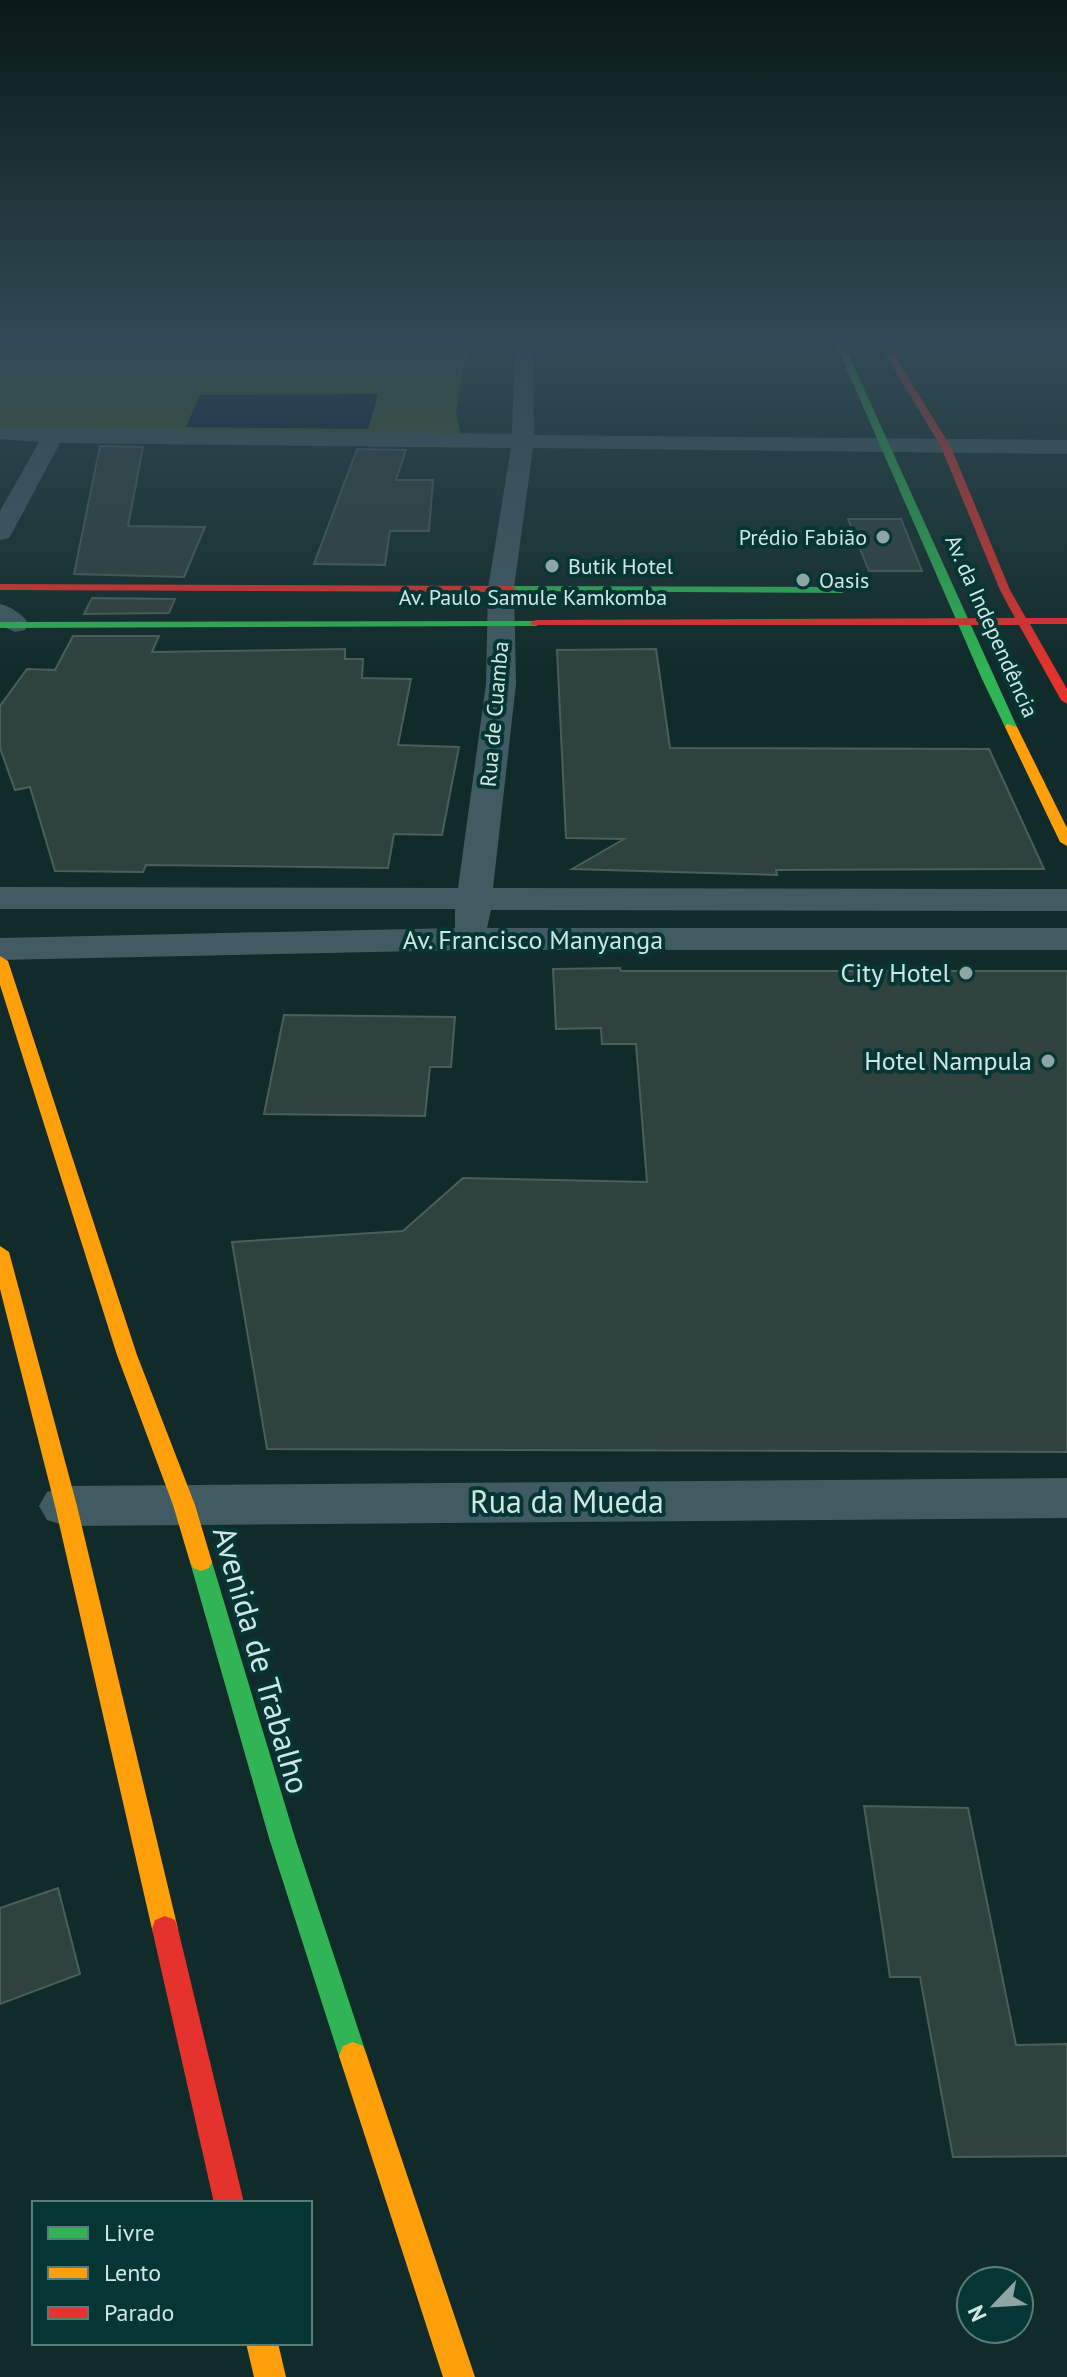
<svg xmlns="http://www.w3.org/2000/svg" width="1067" height="2377" font-family="'PT Sans',sans-serif">
  <style>
    .green { fill: #455827 }
    .water { fill: #021838 }
    .building { fill: #30423e; stroke: #4c5e5a; stroke-width: 2 }
    .lines { fill: none; stroke-linecap: round; stroke-linejoin: round }
    .street { fill: #415b63; fill-rule: evenodd }
    .fast { fill: #30b455; fill-rule: evenodd }
    .slow { fill: #ff9f0a; fill-rule: evenodd }
    .jam { fill: #e5322d; fill-rule: evenodd }
    .poi-dot { fill: #8da5a3; stroke: #063634; stroke-width: 3 }
    .labels { text-anchor: middle; stroke-width: 8; stroke-linejoin: round; paint-order: stroke }
    .far-poi-label { font-size: 22px; fill: #d0e6e4; stroke: #063634; text-anchor: start }
    .far-street-label { font-size: 22px; fill: #d0e6e4; stroke: #063634 }
    .street-label { font-size: 26px; fill: #d0e6e4; stroke: #063634 }
    .poi-label { font-size: 26px; fill: #d0e6e4; stroke: #063634; text-anchor: end }
    .near-street-label { font-size: 32px; fill: #d0e6e4; stroke: #063634 }
  </style>
  <rect width="100%" height="100%" fill="#112b2a"/>
  <path class="green" d="M0,340h469l-13,72 5,25 -461,-10z"/>
  <path class="water" d="M378,394l-10,35 -182,-2 14,-32z"/>
  <g class="building">
    <path d="M100,446l43,1 -15,79 77,1 -21,50 -110,-3z"/>
    <path d="M357,449l49,1 -10,30h37l-4,51h-39l-5,34 -71,-1z"/>
    <path d="M848,519h53l21,52h-53z"/>
    <path d="M92,598l83,1 -6,14 -85,1z"/>
    <path d="M73,636h86l-7,16 193,-3v10h18l-1,19 49,1 -13,66 61,2 -17,88 -48,-1 -6,34 -242,-3 -3,7 -88,-1 -25,-84 -15,3 -15,-42v-42l27,-37 28,1z"/>
    <path d="M656,649l14,99 319,1 55,120 -268,1 1,5 -205,-6 52,-30 -58,-1 -9,-188z"/>
    <path d="M620,968l1,3h446v481l-800,-3 -35,-207 171,-11 60,-53 184,4 -11,-138h-34l-1,-16 -45,1 -3,-60z"/>
    <path d="M284,1015l171,2 -4,50h-21l-5,49 -161,-2z"/>
    <path d="M864,1806l104,2 48,237 51,-1v112l-114,1 -33,-180h-30z"/>
    <path d="M58,1888l22,86 -80,30v-96z"/>
  </g>
  <g class="lines">
    <g class="street">
      <path d="M515,340h18l1,95 533,5v14l-534,-6 -19,140 2,96 -23,204 574,1v22l-576,-1 -4,18h580v22h-597l-470,10v-22l455,-10v-19h-455v-22l458,1 28,-204 2,-96 23,-140 -451,-5 -48,90 -3,5 -9,2v-29l39,-69 -39,-3v-12l512,7z"/>
      <path d="M0,604c12,3 22,10 29,20l-4,6 -10,2 -15,-7z"/>
      <path d="M1067,1478v40l-1001,8 -19,-6 -8,-14 8,-14 19,-6z"/>
    </g>
    <g class="fast">
      <path d="M834,340h8l175,387 -2,3 -10,-3 -23,-48z"/>
      <path d="M511,586l331,1 5,3 -5,3 -335,-2 -1,-2z"/>
      <path d="M540,621l2,2 -6,3 -536,2v-6z"/>
      <path d="M201,1553l8,3 3,6 83,276 72,218 -4,10 -10,4 -10,-4 -4,-10 -70,-218 -79,-276 3,-6z"/>
    </g>
    <g class="slow">
      <path d="M1007,724l10,3 50,101v18l-7,-4 -55,-115z"/>
      <path d="M0,956l8,5 129,394 58,150 17,57 -3,6 -8,3 -8,-3 -3,-6 -17,-57 -56,-150 -117,-370z"/>
      <path d="M0,1246l9,6 68,254 101,423 -3,9 -10,4 -10,-4 -3,-9 -97,-423 -55,-217z"/>
      <path d="M353,2042l10,4 4,10 108,321h-32l-104,-321 4,-10z"/>
      <path d="M246,2343h32l8,34h-32z"/>
    </g>
    <g class="jam">
      <path d="M877,340h8l66,107 59,143 16,28h41v6h-37l37,65v15l-6,-4 -42,-75h-487l-2,-2 6,-3 479,-2 -15,-28 -59,-143z"/>
      <path d="M0,584l511,2 5,3 -5,3 -511,-2z"/>
      <path d="M165,1916l10,4 3,9 66,274h-30l-62,-274 3,-9z"/>
    </g>
  </g>
  <linearGradient id="sky" x2="0" y2="1"><stop stop-color="#091817"/><stop offset="0.51" stop-color="#324a55"/><stop offset="1" stop-color="#324a55" stop-opacity="0"/></linearGradient>
  <rect width="1067" height="673" fill="url(#sky)"/>
  <g class="poi-dot">
    <circle cx="883" cy="537" r="8"/>
    <circle cx="552" cy="566" r="8"/>
    <circle cx="803" cy="580" r="8"/>
    <circle cx="966" cy="973" r="8"/>
    <circle cx="1048" cy="1061" r="8"/>
  </g>
  <g class="labels">
    <g class="far-poi-label">
      <text x="867" y="545" text-anchor="end">Prédio Fabião</text>
      <text x="568" y="574">Butik Hotel</text>
      <text x="819" y="588">Oasis</text>
    </g>
    <g class="far-street-label">
      <text x="533" y="605">Av. Paulo Samule Kamkomba</text>
      <text transform="translate(992 626) rotate(66)" y="8">Av. da Independência</text>
      <text transform="translate(494 714) rotate(-85)" y="8">Rua de Cuamba</text>
    </g>
    <g class="street-label">
      <text x="533" y="949">Av. Francisco Manyanga</text>
    </g>
    <g class="poi-label">
      <text x="950" y="982">City Hotel</text>
      <text x="1032" y="1070">Hotel Nampula</text>
    </g>
    <g class="near-street-label">
      <text x="567" y="1513">Rua da Mueda</text>
      <text transform="translate(261 1660) rotate(74)" y="11">Avenida de Trabalho</text>
    </g>
  </g>
  <rect x="32" y="2201" width="280" height="144" fill="#063634" stroke="#577c7a" stroke-width="2"/>
  <rect x="48" y="2227" width="40" height="12" fill="#30b455" stroke="#577c7a" stroke-width="2"/>
  <text x="104" y="2241" font-size="24" fill="#d0e6e4">Livre</text>
  <rect x="48" y="2267" width="40" height="12" fill="#ff9f0a" stroke="#577c7a" stroke-width="2"/>
  <text x="104" y="2281" font-size="24" fill="#d0e6e4">Lento</text>
  <rect x="48" y="2307" width="40" height="12" fill="#e5322d" stroke="#577c7a" stroke-width="2"/>
  <text x="104" y="2321" font-size="24" fill="#d0e6e4">Parado</text>
  <g transform="translate(995 2305) rotate(245)"><circle r="38" fill="#063634" stroke="#577c7a" stroke-width="2"/>
  <path d="M0-6L14 30L0 20L-14 30Z" fill="#8da5a3"/>
  <text y="-12" font-size="22" font-weight="bold" text-anchor="middle" fill="#d0e6e4">N</text>
  </g>
</svg>
